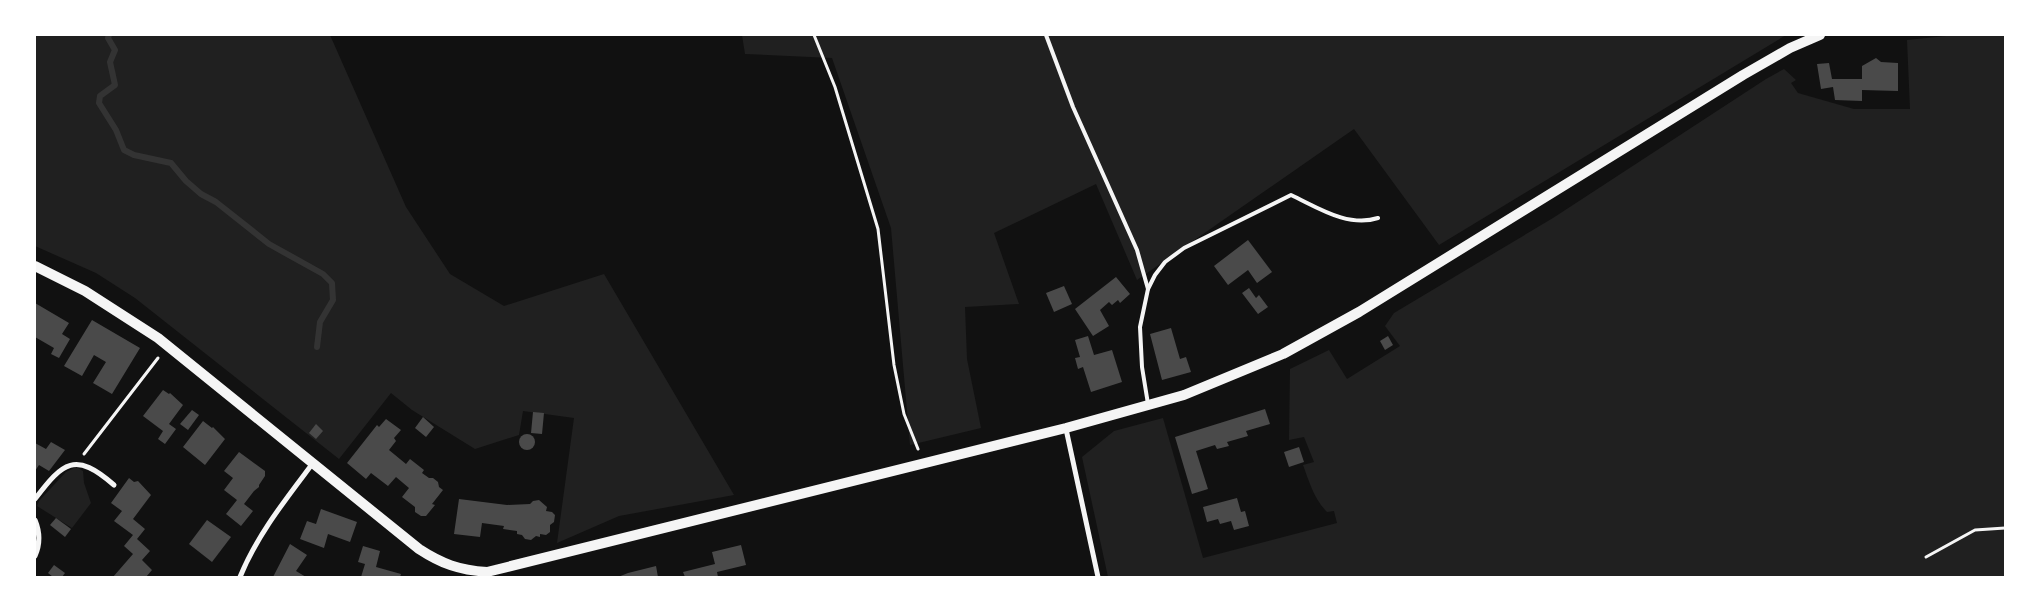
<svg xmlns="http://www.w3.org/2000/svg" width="2040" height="612" font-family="'Sofia Sans Condensed',sans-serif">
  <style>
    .green { fill: #202020 }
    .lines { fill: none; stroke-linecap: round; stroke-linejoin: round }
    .stream { stroke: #333; stroke-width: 6 }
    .building { fill: #4a4a4a }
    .path { stroke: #f5f5f5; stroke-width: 3 }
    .service { stroke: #f5f5f5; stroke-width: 4 }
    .minor { stroke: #f5f5f5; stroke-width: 5 }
    .secondary { stroke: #f5f5f5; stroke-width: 10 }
  </style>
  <rect width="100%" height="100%" fill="#111"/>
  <g class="green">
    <path d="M35,35h295l76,172 44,67 54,32 100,-32 130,221 -115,21 -62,27 17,-125 -51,-7 -4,24 -44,14 -63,-39 -21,-17 -52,66 -204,-161 -39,-25 -61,-27z"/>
    <path d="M742,35h1044l-347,210 -85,-116 -217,151 -41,-96 -102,49 25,71 -54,3 2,52 14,69 -71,17 -19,-217 -59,-170 -87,-4z"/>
    <path d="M1956,35h49v542h-897l-26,-120 32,-26 49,-13 40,140 134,-35 -3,-12 -7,1c-13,-13 -18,-31 -24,-47l11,-3 -10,-25 -15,3 1,-71 39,-19 18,29 53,-33 -15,-20 9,-13 159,-95 213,-139 18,-10 12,11 -5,3 7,10 56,16h56l-3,-69z"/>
    <path d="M76,467l7,4 1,12 7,20 -19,25 -35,-22 2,-5 27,-29z"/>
  </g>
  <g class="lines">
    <path class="stream" d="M109,35l-1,3 7,12 -5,12 5,23 -15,11 -1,7 17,27 8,20 10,5 37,8 15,18 15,13 15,8 53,42 54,30 9,9 1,17 -13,22 -3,25"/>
  </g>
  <g class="building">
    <path d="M1876,58l5,4 17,1v28l-36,-1v11l-27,-1 -2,-13 -12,2 -4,-25 12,-1 3,16h30v-13z"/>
    <path d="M1248,240l24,32 -15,11 -9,-13 -20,15 -14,-19z"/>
    <path d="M1116,277l14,17 -10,9 -2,-3 -6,5 -3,-3 -9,8 9,16 -16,10 -18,-27z"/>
    <path d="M1064,286l8,18 -18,8 -8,-19z"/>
    <path d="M1249,288l7,10 3,-3 9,12 -10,7 -16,-21z"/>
    <path d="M35,303l34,20 -7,11 8,5 -11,19 -8,-4 3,-6 -19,-11z"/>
    <path d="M92,320l48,28 -28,46 -19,-11 13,-21 -12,-7 -12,21 -18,-10z"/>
    <path d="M1171,328l9,31 6,-2 5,15 -29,8 -12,-46z"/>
    <path d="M1088,336l6,19 18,-5 10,32 -31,10 -8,-25 -5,2 -3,-11 5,-1 -5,-17z"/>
    <path d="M1388,336l5,9 -8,5 -5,-9z"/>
    <path d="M163,390l6,4 1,-1 13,12 -14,19 7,5 -11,15 -7,-5 5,-8 -20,-15z"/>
    <path d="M1265,409l5,15 -24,7 2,5 -21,6 2,4 -12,3 -2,-4 -19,6 12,38 -16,5 -17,-57z"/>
    <path d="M192,410l7,5 -11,15 -8,-6z"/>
    <path d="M533,412l11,1 -2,21 -11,-1z"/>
    <path d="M423,417l11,10 -8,10 -11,-9z"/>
    <path d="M386,419l15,11 -7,8 2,3 -7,9 17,14 4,-5 14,11 -2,3 7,5h4l5,4 1,5 4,3 -11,14 3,1 -9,11h-5l-6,-4v-5l-13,-10 7,-9 -13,-11 -8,9 -17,-13 -5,6 -19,-16 30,-38 2,2z"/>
    <path d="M203,421l9,7 1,-1 12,12 -20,26 -22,-18z"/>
    <path d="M316,424l7,7 -7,8 -7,-6z"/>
    <circle cx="527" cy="442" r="8"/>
    <path d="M51,442l14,8 -16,21 -10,-6 -4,6v-28l11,6z"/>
    <path d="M1299,447l5,15 -15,5 -5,-15z"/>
    <path d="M239,452l26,19v5l-6,9v2l-5,4 -10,13 9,7 -12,15 -15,-12 11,-14 -13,-10 9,-12 -9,-7z"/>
    <path d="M129,478l5,4 4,-1 13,14 -18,24 12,10 -8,10 13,12 -8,9 10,10 -6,7h-33l20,-23 -9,-8 9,-11 -19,-14 8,-10 -11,-8z"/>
    <path d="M1237,498l4,14 4,-1 4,15 -15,4 -3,-9 -11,3 -2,-5 -11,3 -4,-15z"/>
    <path d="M459,499l48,6 23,-1 3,-3 6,-1 8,7 -1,4 6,1 3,3 -1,7 -4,3v7l-4,3 -6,-1v3l-4,-1 -5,4 -6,-1 -3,-4 -5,-1v-3l-14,-2 1,-3 -22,-3 -2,14 -26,-3z"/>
    <path d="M321,509l36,13 -7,20 -22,-8 -4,14 -24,-9 7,-18 9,3z"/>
    <path d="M56,518l15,11 -6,8 -15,-12z"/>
    <path d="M207,520l24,17 -19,25 -23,-18z"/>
    <path d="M290,544l17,11 -11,16 10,6h-33z"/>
    <path d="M741,545l5,20 -29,7 1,5h-33l-2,-5 32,-8 -3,-12z"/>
    <path d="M363,546l17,5 -4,16 25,7 -1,3h-39l4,-13 -7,-2z"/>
    <path d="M54,565l11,8 -3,4h-9l-5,-4z"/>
    <path d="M656,566l2,11h-40l10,-4z"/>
  </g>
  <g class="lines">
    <g class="path">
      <path d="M814,35l21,52 43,142 16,136 10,49 14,35"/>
      <path d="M84,454l74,-96"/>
      <path d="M1926,557l49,-27 30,-2"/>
    </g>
    <g class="service">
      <path d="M1046,35l27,72 64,143 11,39"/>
      <path d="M1148,404l-6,-37 -2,-40 8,-38 7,-14 10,-13 19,-14 107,-53c26,12 57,33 87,23"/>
    </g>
    <g class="minor">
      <path d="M1066,429l32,148"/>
      <path d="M35,499c28,-37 40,-48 79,-14"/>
      <path d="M35,520c5,12 5,25 0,36"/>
      <path d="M240,577c17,-42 46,-78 73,-114"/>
    </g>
    <path class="secondary" d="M35,266l50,25 73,47 261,211c23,15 40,21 68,23l579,-144 118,-33 99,-41 76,-42 384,-237 47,-27 30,-13"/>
  </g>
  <rect width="2040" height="612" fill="none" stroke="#ffffff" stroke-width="72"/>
</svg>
